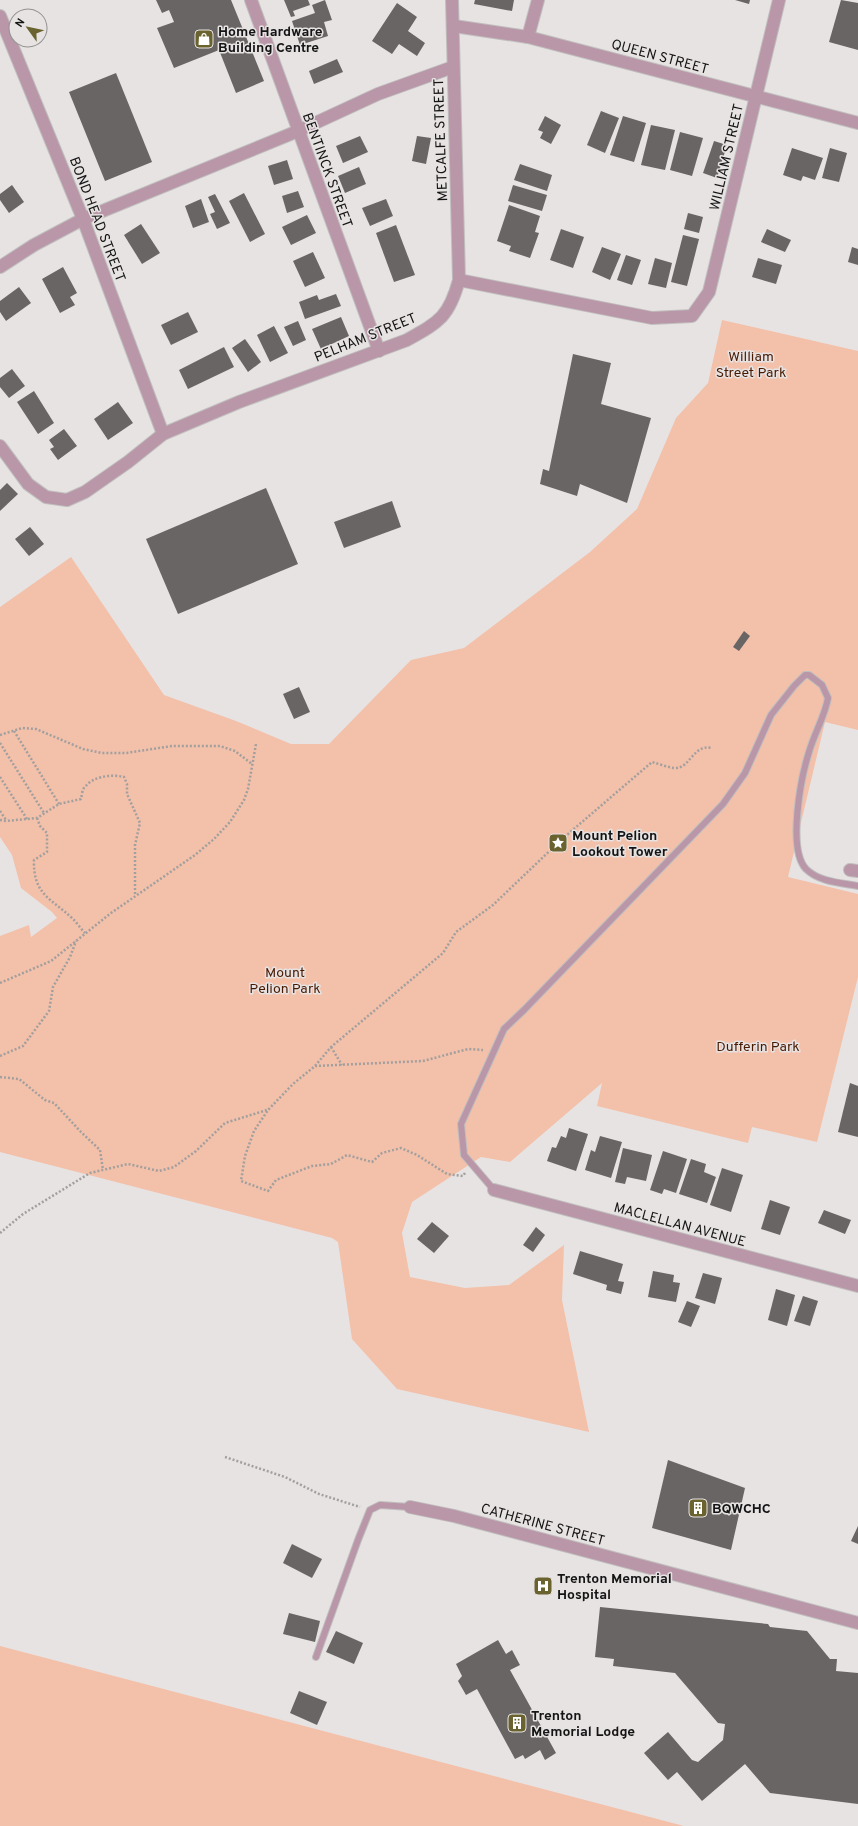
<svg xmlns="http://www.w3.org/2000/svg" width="858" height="1826" font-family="Overpass,sans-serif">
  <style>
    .green { fill: #f3c0a9 }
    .building { fill: #696565 }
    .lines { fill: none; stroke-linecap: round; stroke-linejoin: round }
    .lane-casing { stroke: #c1bebe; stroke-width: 8 }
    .street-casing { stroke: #c1bebe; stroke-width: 14 }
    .path { stroke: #a29f9f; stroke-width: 2.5; stroke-dasharray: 2 2; stroke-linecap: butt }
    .lane { stroke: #b997a8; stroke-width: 6 }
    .street { stroke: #b997a8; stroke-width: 12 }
    .labels { text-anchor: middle; stroke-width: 3; stroke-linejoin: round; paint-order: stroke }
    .poi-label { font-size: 14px; font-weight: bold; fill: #151414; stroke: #e7e3e3; text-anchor: start }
    .street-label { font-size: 14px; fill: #151414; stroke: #e7e3e3 }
    .park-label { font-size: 14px; fill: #491a02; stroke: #e7e3e3 }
  </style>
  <rect width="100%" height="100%" fill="#e7e3e3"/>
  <g class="green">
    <path d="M722,320l136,31v379l-33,-8 -37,155 70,17v83l-41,165 -65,-15 -4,16 -151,-37 5,-23 -92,79 -29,-5 -69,45 -10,31 8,44 55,11 44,-3 55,-40 -2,55 27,132 -192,-43 -45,-50 -14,-97 -6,-4 -332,-86v-216l29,-11 2,12 26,-19 -5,-6 -31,-24 -9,-33 -12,-18v-230l71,-50 93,138 72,26 55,23h38l82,-84 53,-12 126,-96 47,-43 39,-91 32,-35z"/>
    <path d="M0,1646l684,180h-684z"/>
  </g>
  <g class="building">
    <path d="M156,0h75l33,81 -28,12 -17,-43 -45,18 -17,-40 17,-6 -5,-12 -7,3z"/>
    <path d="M284,0h24l2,5 -17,6 2,5 -4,1z"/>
    <path d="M325,0l7,20 -8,2 4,14 -28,9 -8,-24 23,-8 -3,-8z"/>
    <path d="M475,0h39l-2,11 -38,-7z"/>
    <path d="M735,0h15l-1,4z"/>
    <path d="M841,0l17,3v47l-29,-8z"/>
    <path d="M397,3l20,14 -9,14 17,12 -8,13 -18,-12 -7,10 -20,-13z"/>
    <path d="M337,59l6,13 -29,12 -5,-13z"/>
    <path d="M116,73l36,89 -47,19 -36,-89z"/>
    <path d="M601,111l18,7 -14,35 -18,-8z"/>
    <path d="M545,116l16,9 -10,19 -11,-6 3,-6 -5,-2z"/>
    <path d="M623,116l23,7 -12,39 -24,-7z"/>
    <path d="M651,125l24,5 -10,40 -24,-5z"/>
    <path d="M680,132l23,6 -11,38 -22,-6z"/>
    <path d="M360,136l8,16 -25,11 -7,-17z"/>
    <path d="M417,136l14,2 -5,26 -14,-3z"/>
    <path d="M714,141l13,4 -10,33 -14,-5z"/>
    <path d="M792,148l31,10 -8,22 -12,-4 -2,5 -18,-6z"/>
    <path d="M830,148l17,5 -8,29 -17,-4z"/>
    <path d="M287,160l6,19 -19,6 -6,-19z"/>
    <path d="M520,164l32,11 -5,16 -33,-11z"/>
    <path d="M359,167l7,17 -21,9 -7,-17z"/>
    <path d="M12,185l12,17 -15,11 -9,-13v-6z"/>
    <path d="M513,185l34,10 -5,16 -34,-10z"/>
    <path d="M298,191l6,16 -17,6 -5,-17z"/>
    <path d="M244,193l21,41 -15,8 -21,-41z"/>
    <path d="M215,194l15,29 -13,6 -7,-15 5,-2 -7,-15z"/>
    <path d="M201,199l8,23 -16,6 -8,-22z"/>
    <path d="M386,199l7,17 -23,10 -8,-18z"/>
    <path d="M509,205l31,11 -5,16 4,1 -9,25 -21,-7 2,-5 -14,-5z"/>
    <path d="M688,213l15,4 -4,16 -15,-4z"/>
    <path d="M307,215l9,18 -25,12 -9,-18z"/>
    <path d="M141,224l19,29 -18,11 -18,-29z"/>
    <path d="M396,225l19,50 -21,7 -18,-49z"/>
    <path d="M561,229l23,8 -11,31 -23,-8z"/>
    <path d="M767,229l24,11 -6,12 -24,-10z"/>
    <path d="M683,235l16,4 -12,47 -16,-4z"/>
    <path d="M602,247l19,7 -11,26 -18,-8z"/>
    <path d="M852,247l6,2v16l-10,-3z"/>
    <path d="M313,252l12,26 -20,9 -12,-26z"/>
    <path d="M626,255l15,5 -9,25 -15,-5z"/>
    <path d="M655,258l17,5 -6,25 -18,-4z"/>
    <path d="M758,258l24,7 -6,19 -24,-7z"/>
    <path d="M63,267l14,26 -7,4 5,8 -15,8 -18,-34z"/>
    <path d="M19,287l12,16 -25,18 -6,-9v-11z"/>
    <path d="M336,294l5,12 -36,13 -6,-17 18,-7 2,5z"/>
    <path d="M188,312l10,20 -27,13 -10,-20z"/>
    <path d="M341,317l8,19 -28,13 -9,-20z"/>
    <path d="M298,321l8,19 -13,6 -9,-19z"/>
    <path d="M274,326l14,27 -18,9 -13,-27z"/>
    <path d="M245,339l16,23 -13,10 -16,-24z"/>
    <path d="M224,347l10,20 -46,22 -9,-19z"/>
    <path d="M573,354l38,9 -10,41 50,14 -24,85 -47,-19 -3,12 -37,-12 3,-15 6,2z"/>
    <path d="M12,369l13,17 -16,12 -9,-11v-9z"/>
    <path d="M34,391l20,32 -16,11 -21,-32z"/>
    <path d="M118,402l15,21 -25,17 -14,-21z"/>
    <path d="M64,429l13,17 -19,14 -8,-11 4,-2 -5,-7z"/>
    <path d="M7,483l11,11 -18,17v-21z"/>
    <path d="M266,488l32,76 -120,50 -32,-75z"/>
    <path d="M392,501l9,26 -57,21 -10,-26z"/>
    <path d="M30,527l14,17 -15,12 -14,-17z"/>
    <path d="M744,631l6,5 -11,15 -6,-4z"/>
    <path d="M299,687l11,25 -16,7 -11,-25z"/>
    <path d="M850,1083l8,3v51l-20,-5z"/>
    <path d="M569,1128l19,6 -12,37 -29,-10 5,-14 4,1 5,-12 5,2z"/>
    <path d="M600,1136l22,6 -11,36 -26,-8 6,-20 4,2z"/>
    <path d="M623,1148l29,7 -6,26 -19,-4 -2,7 -10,-2z"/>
    <path d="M663,1151l24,8 -11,34 -12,-4 -2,5 -12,-4z"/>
    <path d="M691,1159l15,5 -2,8 12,5 -9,26 -28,-9z"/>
    <path d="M722,1168l21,7 -12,37 -21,-7z"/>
    <path d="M770,1200l20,7 -10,28 -19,-6z"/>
    <path d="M824,1210l27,10 -6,14 -27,-11z"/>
    <path d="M432,1222l17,14 -15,17 -17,-14z"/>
    <path d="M536,1227l9,8 -12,17 -10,-7z"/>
    <path d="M580,1251l43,13 -5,17 6,1 -3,12 -15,-4 1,-5 -34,-11z"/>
    <path d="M653,1271l21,4 -1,7 7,1 -4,19 -28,-5z"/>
    <path d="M703,1273l19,5 -7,26 -20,-6z"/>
    <path d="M776,1289l19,6 -8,31 -19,-6z"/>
    <path d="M803,1296l15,5 -8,25 -16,-5z"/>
    <path d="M687,1301l13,5 -9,21 -13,-5z"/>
    <path d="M668,1460l77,28 -14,62 -79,-22z"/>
    <path d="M858,1526v18l-7,-3z"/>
    <path d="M292,1544l30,15 -10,19 -29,-15z"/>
    <path d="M600,1607l168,17 2,3 37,4 23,28h7l-1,12 22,2v131l-88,-11 -25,-29 -43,37 -25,-29 -9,8 -24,-27 24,-21 24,28 6,2 25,-22 2,-16 -7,-1 -43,-50 -62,-7 1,-7 -19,-2z"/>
    <path d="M289,1613l31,8 -5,21 -32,-8z"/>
    <path d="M336,1631l27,12 -9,21 -28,-12z"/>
    <path d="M498,1640l8,14 6,-4 8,15 -10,5 46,83 -11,7 -5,-10 -15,9 -2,-4 -8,4 -38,-70 -11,6 -8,-14 4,-5 -6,-12z"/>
    <path d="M299,1691l28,11 -10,23 -27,-12z"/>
  </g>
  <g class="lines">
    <defs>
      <g id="lane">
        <path d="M494,1190l-30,-35 -3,-31 43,-95 20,-19 199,-206 22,-31 26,-58 23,-29 11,-11h4l13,10 6,13c-3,18 -14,36 -19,54 -8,25 -22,97 -3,117 13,13 35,14 52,17"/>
        <path d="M316,1657l42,-117 12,-30 10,-5 30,2"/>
      </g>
      <g id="street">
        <path d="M251,0l128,351"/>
        <path d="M0,16l83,203 80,215"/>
        <path d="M454,26l74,11 330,86"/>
        <path d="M528,37l10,-37"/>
        <path d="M0,267l34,-22 49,-26 215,-88 80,-37 75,-27"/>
        <path d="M459,280l193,38 40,-2 17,-24 70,-292"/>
        <path d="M0,446l28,38 18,13 21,3 18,-8 43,-30 35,-28 76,-32 168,-62c32,-18 42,-23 52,-60l-7,-280"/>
        <path d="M850,870l8,1"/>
        <path d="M494,1190l364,96"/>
        <path d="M410,1507l44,9 404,107"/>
      </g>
    </defs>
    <use href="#lane" class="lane-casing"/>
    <use href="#street" class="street-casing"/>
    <g class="path">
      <path d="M14,731l45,73"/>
      <path d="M0,735l22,-7 14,1 47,20 19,4h24l46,-7h48l15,5 17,13"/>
      <path d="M0,743l44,70"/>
      <path d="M0,777l27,42"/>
      <path d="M0,811l6,9"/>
      <path d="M37,818l3,8 7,7v19l-13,8c-1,35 17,38 39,59 4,4 8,10 12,14"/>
      <path d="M0,820l6,1 31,-3 22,-14 22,-5c1,-4 1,-10 4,-12 8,-11 27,-13 39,-10l3,7v10l13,29 -5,22v50"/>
      <path d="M0,983l51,-22 60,-48 84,-58 19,-16 16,-17 14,-22 4,-11 8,-45"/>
      <path d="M331,1047l11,18"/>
      <path d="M0,1056l23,-10 26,-35 4,-24 17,-30 6,-16"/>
      <path d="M315,1066l108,-5 45,-12 15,1"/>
      <path d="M0,1077l19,2 26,21 9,3 27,29 19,18 3,20"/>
      <path d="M465,1173l-2,3 -16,-2 -30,-19 -16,-7 -19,5 -10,9 -25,-7 -16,9 -19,2 -36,14 -8,11 -27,-10 4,-25 9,-25 14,-21 25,-26 22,-18 16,-19 112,-94 13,-21 37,-27 68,-65 91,-78c7,2 15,5 22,6 17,1 18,-24 38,-20"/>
      <path d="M0,1233l23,-19 67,-41 38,-9 31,7 15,-4 22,-16 29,-28 42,-13"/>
      <path d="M225,1457l60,20 34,17 41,13"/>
    </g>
    <use href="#lane" class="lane"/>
    <use href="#street" class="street"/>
  </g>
  <defs>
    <symbol id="shop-square" viewBox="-11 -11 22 22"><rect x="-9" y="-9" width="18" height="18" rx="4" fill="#6a6330" stroke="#e7e3e3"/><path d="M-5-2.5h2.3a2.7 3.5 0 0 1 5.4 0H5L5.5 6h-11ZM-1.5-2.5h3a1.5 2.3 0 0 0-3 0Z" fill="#fff"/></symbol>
    <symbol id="sight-square" viewBox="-11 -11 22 22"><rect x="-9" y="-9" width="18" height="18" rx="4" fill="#6a6330" stroke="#e7e3e3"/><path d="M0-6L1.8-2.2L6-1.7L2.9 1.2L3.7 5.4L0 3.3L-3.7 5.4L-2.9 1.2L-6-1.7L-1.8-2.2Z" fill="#fff"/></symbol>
    <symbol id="building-square" viewBox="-11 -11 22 22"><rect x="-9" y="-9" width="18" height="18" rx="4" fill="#6a6330" stroke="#e7e3e3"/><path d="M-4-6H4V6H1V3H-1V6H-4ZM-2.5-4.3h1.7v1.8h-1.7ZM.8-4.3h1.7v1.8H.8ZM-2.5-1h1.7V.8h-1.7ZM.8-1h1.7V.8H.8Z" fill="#fff"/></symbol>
    <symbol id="hospital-square" viewBox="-11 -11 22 22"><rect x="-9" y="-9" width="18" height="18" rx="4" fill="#6a6330" stroke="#e7e3e3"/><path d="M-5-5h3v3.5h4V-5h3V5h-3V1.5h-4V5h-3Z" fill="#fff"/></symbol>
  </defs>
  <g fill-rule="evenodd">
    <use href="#shop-square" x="193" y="28" width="22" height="22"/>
    <use href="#sight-square" x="547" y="832" width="22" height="22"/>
    <use href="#building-square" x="687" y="1497" width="22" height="22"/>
    <use href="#hospital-square" x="532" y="1575" width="22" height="22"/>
    <use href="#building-square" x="506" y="1712" width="22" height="22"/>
  </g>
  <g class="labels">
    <g class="poi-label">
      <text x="218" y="36">Home Hardware<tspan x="218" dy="16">Building Centre</tspan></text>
      <text x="572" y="840">Mount Pelion<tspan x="572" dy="16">Lookout Tower</tspan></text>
      <text x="712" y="1513">BQWCHC</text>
      <text x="557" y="1583">Trenton Memorial<tspan x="557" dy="16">Hospital</tspan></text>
      <text x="531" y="1720">Trenton<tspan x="531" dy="16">Memorial Lodge</tspan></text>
    </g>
    <g class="street-label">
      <text transform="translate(660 56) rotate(15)" y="5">QUEEN STREET</text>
      <text transform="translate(440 140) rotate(-92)" y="5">METCALFE STREET</text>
      <text transform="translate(726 157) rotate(-77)" y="5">WILLIAM STREET</text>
      <text transform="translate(328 170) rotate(70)" y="5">BENTINCK STREET</text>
      <text transform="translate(98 219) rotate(69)" y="5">BOND HEAD STREET</text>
      <text transform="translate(365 337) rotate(-22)" y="5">PELHAM STREET</text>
      <text transform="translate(680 1224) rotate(15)" y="5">MACLELLAN AVENUE</text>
      <text transform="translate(543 1524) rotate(15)" y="5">CATHERINE STREET</text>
    </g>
    <g class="park-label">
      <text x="751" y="361">William<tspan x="751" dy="16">Street Park</tspan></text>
      <text x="285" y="977">Mount<tspan x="285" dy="16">Pelion Park</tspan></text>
      <text x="758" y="1051">Dufferin Park</text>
    </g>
  </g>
  <g transform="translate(28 28) rotate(303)"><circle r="19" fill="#e7e3e3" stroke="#939090"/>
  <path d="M0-3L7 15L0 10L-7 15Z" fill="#6a6330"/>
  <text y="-6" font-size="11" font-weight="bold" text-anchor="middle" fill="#151414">N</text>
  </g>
</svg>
